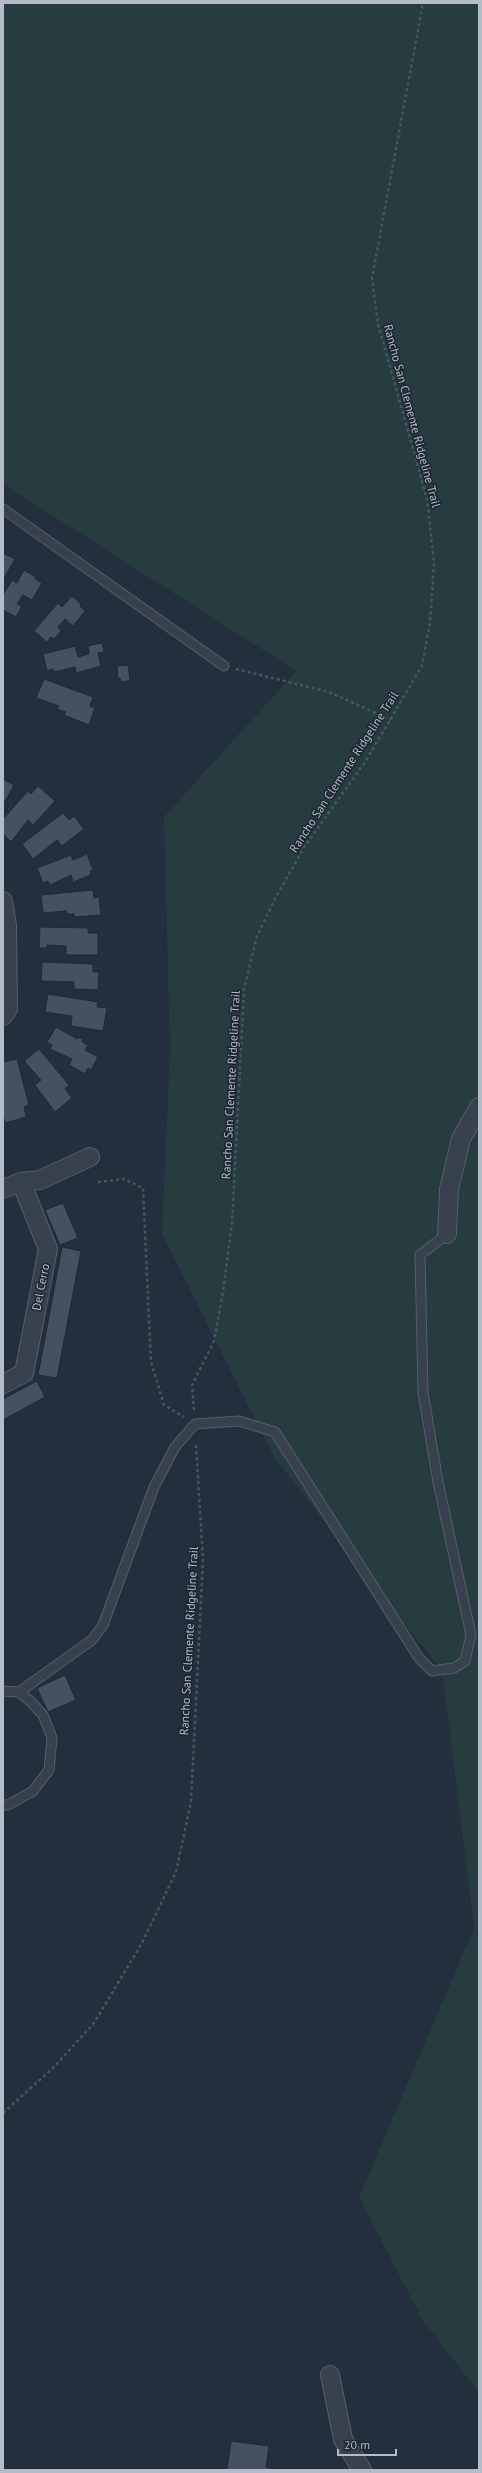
<svg xmlns="http://www.w3.org/2000/svg" width="482" height="2473" font-family="'PT Sans',sans-serif">
  <style>
    .green { fill: #263c3f }
    .building { fill: #455162; stroke: #1f2835 }
    .lines { fill: none; stroke-linecap: round; stroke-linejoin: round }
    .service-casing { stroke: #565f6c; stroke-width: 11 }
    .minor-casing { stroke: #565f6c; stroke-width: 20 }
    .path { stroke: #44595c; stroke-width: 2.5; stroke-dasharray: 3 3; stroke-linecap: butt }
    .service { stroke: #38414e; stroke-width: 9 }
    .minor { stroke: #38414e; stroke-width: 18 }
    .labels { text-anchor: middle; stroke-width: 3; stroke-linejoin: round; paint-order: stroke }
    .street-label { font-size: 12px; fill: #b4bcc9; stroke: #1d2633 }
  </style>
  <rect width="100%" height="100%" fill="#242f3e"/>
  <path class="green" d="M3,3h476v2390l-57,-74 -63,-122 115,-269 -32,-257 -168,-214 -112,-223 8,-185 -6,-232 132,-146 -293,-187z"/>
  <g class="building">
    <path d="M3,553l12,6 -12,21z"/>
    <path d="M24,570l12,7 -1,2 7,4 -10,17 -9,-5 -6,9 5,2 -6,11 -13,-7v-15l9,-15 5,3z"/>
    <path d="M72,596l9,8 -1,2 5,5 -12,15 -8,-7 -7,8 3,4 -7,8 -3,-2 -4,5 -13,-11 24,-28 4,4z"/>
    <path d="M102,643l2,9 -6,1 3,13 -25,7 -1,-6 -21,5 -1,-3 -6,2 -4,-17 32,-8 3,11 11,-3 -1,-8z"/>
    <path d="M128,665l2,16 -9,1 -1,-4 -2,1 -1,-13z"/>
    <path d="M44,679l49,18 -3,9 5,2 -6,17 -25,-10 2,-3 -9,-3 2,-3 -23,-8z"/>
    <path d="M3,779l11,6 -11,20z"/>
    <path d="M38,786l17,15 -22,24 -5,-5 -17,22 -8,-8v-15l25,-28 3,3z"/>
    <path d="M63,813l6,7 5,-4 10,13 -22,17 -5,-6 -24,19 -11,-15z"/>
    <path d="M87,854l6,16 -3,1 1,4 -18,7 -2,-7 -21,10 -2,-4 -5,2 -6,-15 34,-13 2,5z"/>
    <path d="M93,890l1,8 5,-1 2,18 -26,2 -1,-3h-7l-1,-3 -23,2 -2,-18z"/>
    <path d="M40,927l48,1v5h10v22h-32v-9l-19,-1v3h-8z"/>
    <path d="M42,962l51,2v8h6l-1,18 -24,-1v-7l-33,-1z"/>
    <path d="M48,994l50,8 -1,5 10,1 -4,23 -32,-5 1,-10 -27,-4z"/>
    <path d="M56,1027l21,12 1,-2 5,2 -1,3 6,3 -3,5 13,7 -7,13 -3,-2 -3,6 -16,-9 3,-6 -22,-10 2,-4 -5,-3z"/>
    <path d="M39,1049l30,36 -4,4 7,9 -17,14 -20,-27 6,-5 -17,-19z"/>
    <path d="M17,1059l12,46 -5,2 2,10 -21,6 -2,-8v-53z"/>
    <path d="M63,1203l15,35 -18,7 -15,-35z"/>
    <path d="M62,1247l19,4 -24,127 -19,-3z"/>
    <path d="M37,1381l8,16 -42,23v-21z"/>
    <path d="M65,1675l11,25 -28,12 -11,-24z"/>
    <path d="M231,2441l38,5 -3,22 4,-1 -1,3h-42z"/>
  </g>
  <g class="lines">
    <defs>
      <g id="service">
        <path d="M3,509l221,157"/>
        <path d="M3,1691l16,1 11,9 13,14 9,23 -3,32 -16,21 -25,14h-5"/>
        <path d="M19,1692l73,-52 11,-15 51,-138 21,-40 20,-23 44,-3 36,11 144,226 13,13 22,-3 11,-7 6,-26 -33,-153 -15,-90 -3,-137 27,-21"/>
      </g>
      <g id="minor">
        <path d="M3,901l4,25 1,83 -5,7"/>
        <path d="M3,1189l18,-7 19,-2 50,-23"/>
        <path d="M447,1234l2,-45 12,-50 18,-32"/>
        <path d="M3,1384l21,-11 24,-124 -27,-67"/>
        <path d="M330,2375l13,64 19,31"/>
      </g>
    </defs>
    <use href="#service" class="service-casing"/>
    <use href="#minor" class="minor-casing"/>
    <g class="path">
      <path d="M236,669l93,23 62,28"/>
      <path d="M98,1182l26,-3 19,9 8,174 13,43 20,12"/>
      <path d="M194,1410l-2,-25 22,-44 9,-49 9,-69 12,-234 13,-53 19,-39 29,-51 60,-84 57,-96 8,-43 4,-60 -7,-64 -49,-175 -6,-46 51,-275"/>
      <path d="M3,2113l50,-45 41,-45 48,-80 34,-71 15,-70 12,-243 -7,-114"/>
    </g>
    <use href="#service" class="service"/>
    <use href="#minor" class="minor"/>
  </g>
  <g class="labels">
    <g class="street-label">
      <text transform="translate(412 416) rotate(75)" y="4">Rancho San Clemente Ridgeline Trail</text>
      <text transform="translate(344 772) rotate(-57)" y="4">Rancho San Clemente Ridgeline Trail</text>
      <text transform="translate(231 1085) rotate(-87)" y="4">Rancho San Clemente Ridgeline Trail</text>
      <text transform="translate(41 1287) rotate(-79)" y="4">Del Cerro</text>
      <text transform="translate(189 1641) rotate(-87)" y="4">Rancho San Clemente Ridgeline Trail</text>
    </g>
  </g>
  <rect width="482" height="2473" fill="none" stroke="#b4bcc9" stroke-width="8"/>
  <path d="M338 2449v6h58v-6" fill="none" stroke="#b4bcc9" stroke-width="2"/>
  <text x="344" y="2449" font-size="12" fill="#b4bcc9" stroke="#1d2633" stroke-width="3" paint-order="stroke">20 m</text>
</svg>
